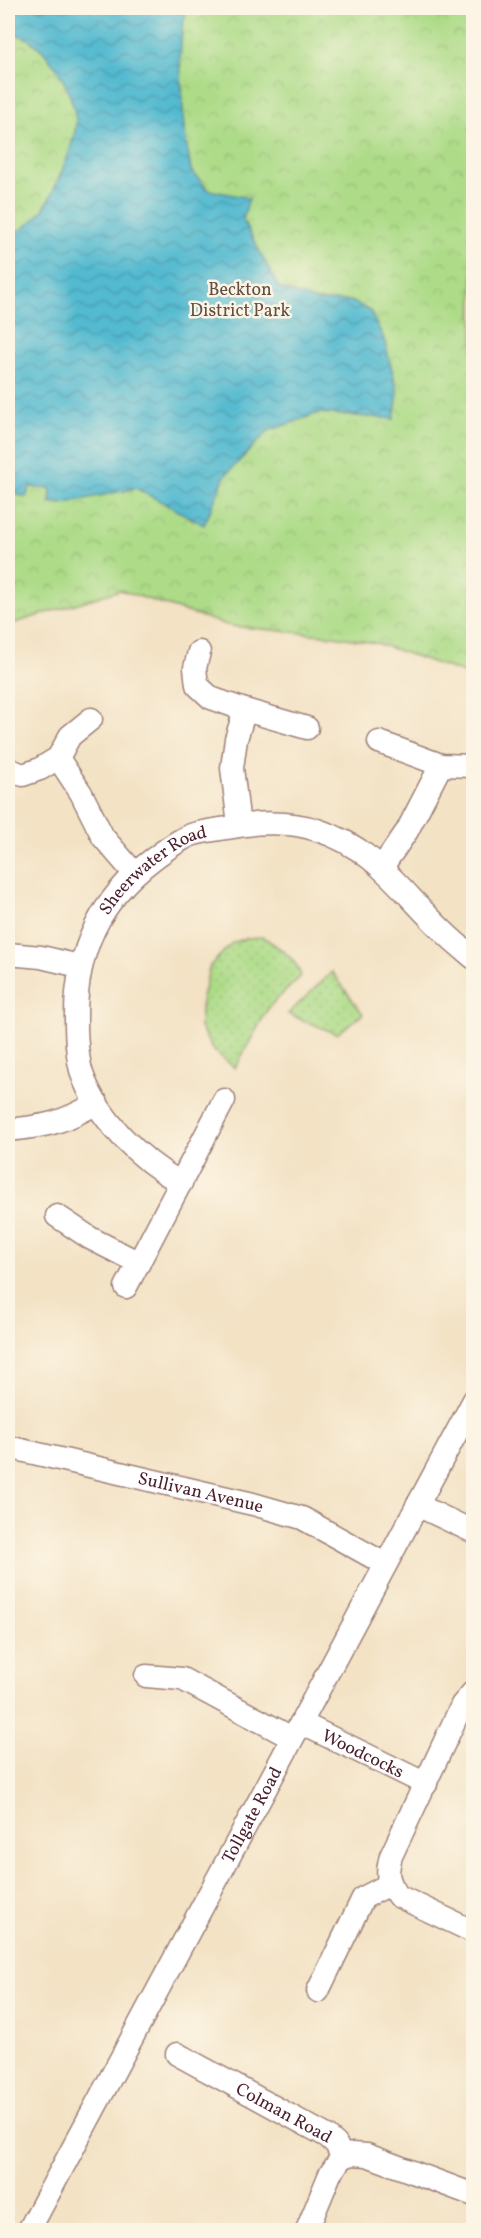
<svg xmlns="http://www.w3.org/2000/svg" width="481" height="2238" font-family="Vollkorn,serif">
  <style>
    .grass { fill: url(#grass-dots); stroke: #7c7d5a; stroke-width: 1.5 }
    .park { fill: url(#park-crowns); stroke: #7c7d5a; stroke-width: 1.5 }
    .water { fill: url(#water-waves); stroke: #4e6c7e; stroke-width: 1.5 }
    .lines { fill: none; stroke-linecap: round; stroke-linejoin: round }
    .minor-casing { stroke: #9e8078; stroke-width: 25 }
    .minor { stroke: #fff; stroke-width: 22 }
    .labels { text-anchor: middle; stroke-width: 5; stroke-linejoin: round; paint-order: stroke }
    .park-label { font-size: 18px; fill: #634e42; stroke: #fcf5e5 }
    .street-label { font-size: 18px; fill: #4a1f2b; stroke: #fcf5e5 }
  </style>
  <defs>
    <pattern id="grass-dots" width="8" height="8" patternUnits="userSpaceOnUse" patternTransform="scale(1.5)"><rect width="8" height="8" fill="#addb88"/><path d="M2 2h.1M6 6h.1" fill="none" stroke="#96bc76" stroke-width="1.8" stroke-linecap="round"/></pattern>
    <pattern id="park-crowns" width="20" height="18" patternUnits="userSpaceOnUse" patternTransform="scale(1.5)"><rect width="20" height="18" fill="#addb88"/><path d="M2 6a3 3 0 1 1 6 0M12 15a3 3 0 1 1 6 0" fill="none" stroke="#96bc76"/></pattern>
    <pattern id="water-waves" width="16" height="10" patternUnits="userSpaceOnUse" patternTransform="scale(1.5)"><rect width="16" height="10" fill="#52bad0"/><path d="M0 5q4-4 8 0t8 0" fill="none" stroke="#4697a9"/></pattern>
  </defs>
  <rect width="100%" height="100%" fill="#fcf5e5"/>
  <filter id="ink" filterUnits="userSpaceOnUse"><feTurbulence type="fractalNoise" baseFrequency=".0167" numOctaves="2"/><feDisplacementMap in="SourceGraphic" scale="12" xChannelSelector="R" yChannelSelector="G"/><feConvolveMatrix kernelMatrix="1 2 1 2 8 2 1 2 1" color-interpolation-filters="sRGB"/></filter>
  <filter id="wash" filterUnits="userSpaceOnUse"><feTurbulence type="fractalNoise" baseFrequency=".008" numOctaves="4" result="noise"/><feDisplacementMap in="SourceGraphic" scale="24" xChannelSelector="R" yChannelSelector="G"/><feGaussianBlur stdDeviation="1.35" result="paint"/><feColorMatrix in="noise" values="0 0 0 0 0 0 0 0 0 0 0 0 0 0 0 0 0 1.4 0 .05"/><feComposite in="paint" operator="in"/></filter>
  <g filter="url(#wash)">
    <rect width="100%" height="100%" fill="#f3e2c4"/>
    <g class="grass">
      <path d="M263,937c15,10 34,21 38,39l-32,31 -34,61 -23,-19 -12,-22 2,-30 8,-31 22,-23 15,-5z"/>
      <path d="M332,972l31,42 -26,20 -49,-20z"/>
    </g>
    <path class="park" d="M8,8h465v668l-97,-33 -42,-7 -104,-10 -110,-36 -112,35z"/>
    <path class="water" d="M8,8h179l-5,21 -2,30 4,69 7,43 18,19 40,8 -6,22 36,68 38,13h34l19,10 14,28 14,54 -4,26 -75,-6 -51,18 -43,45 -21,49 -68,-37 -75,16 -11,-2 1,-13 -21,-2 -4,10 -18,-5v-261c3,0 6,1 9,0 7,-2 21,-14 25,-20 11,-16 35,-71 34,-90 -3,-33 -32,-86 -68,-88z"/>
  </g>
  <g filter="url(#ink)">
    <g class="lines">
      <defs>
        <g id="minor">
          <path d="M199,652l-4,16 2,17 14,13 34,12 62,18"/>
          <path d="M379,742l62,23 33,1"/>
          <path d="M58,758l23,35 22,44 31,36"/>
          <path d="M8,769l15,6 17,-6 18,-11 12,-22 21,-17"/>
          <path d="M239,825l-7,-57 4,-29 9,-29"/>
          <path d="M382,867l25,-36 34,-66"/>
          <path d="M8,954l33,3 38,9"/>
          <path d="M8,1130c39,-4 54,-7 89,-27"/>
          <path id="s1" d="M181,1183c-41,-23 -83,-64 -99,-109 -5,-17 -6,-37 -6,-54 -1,-67 23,-120 77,-161 11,-8 25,-19 38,-24 12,-4 24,-5 36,-7 28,-6 63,-7 90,2 57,17 86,63 126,101 10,10 20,18 31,27"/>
          <path d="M57,1216l33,22 49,25"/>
          <path d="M126,1287l98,-187"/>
          <path id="s2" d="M8,1447l245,57 49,14 83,46"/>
          <path d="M417,1505l57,27"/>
          <path d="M146,1676l36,3 110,59"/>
          <path d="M474,1691l-12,14 -71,151c-5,18 -4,24 7,40l76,36"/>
          <path id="s3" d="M301,1723l125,61"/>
          <path d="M318,1991l45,-93 27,-14"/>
          <path id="s4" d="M177,2054l150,82 9,8 6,13"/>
          <path d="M342,2157l10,-3 15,1 107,40"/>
          <path id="s5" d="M29,2230l445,-830"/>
          <path d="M307,2230l23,-56 12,-17"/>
        </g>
      </defs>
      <use href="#minor" class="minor-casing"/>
      <use href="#minor" class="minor"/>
    </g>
  </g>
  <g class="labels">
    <g class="park-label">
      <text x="240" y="295">Beckton<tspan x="240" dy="21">District Park</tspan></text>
    </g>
    <g class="street-label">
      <text dy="6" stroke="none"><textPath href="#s1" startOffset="384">Sheerwater Road</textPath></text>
      <text dy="6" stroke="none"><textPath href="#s2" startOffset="198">Sullivan Avenue</textPath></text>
      <text dy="6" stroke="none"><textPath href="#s3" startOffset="69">Woodcocks</textPath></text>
      <text dy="6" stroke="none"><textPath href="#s5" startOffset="471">Tollgate Road</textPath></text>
      <text dy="6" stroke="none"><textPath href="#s4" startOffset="122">Colman Road</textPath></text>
    </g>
  </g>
  <rect width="481" height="2238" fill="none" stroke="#fcf5e5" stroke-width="30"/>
</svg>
